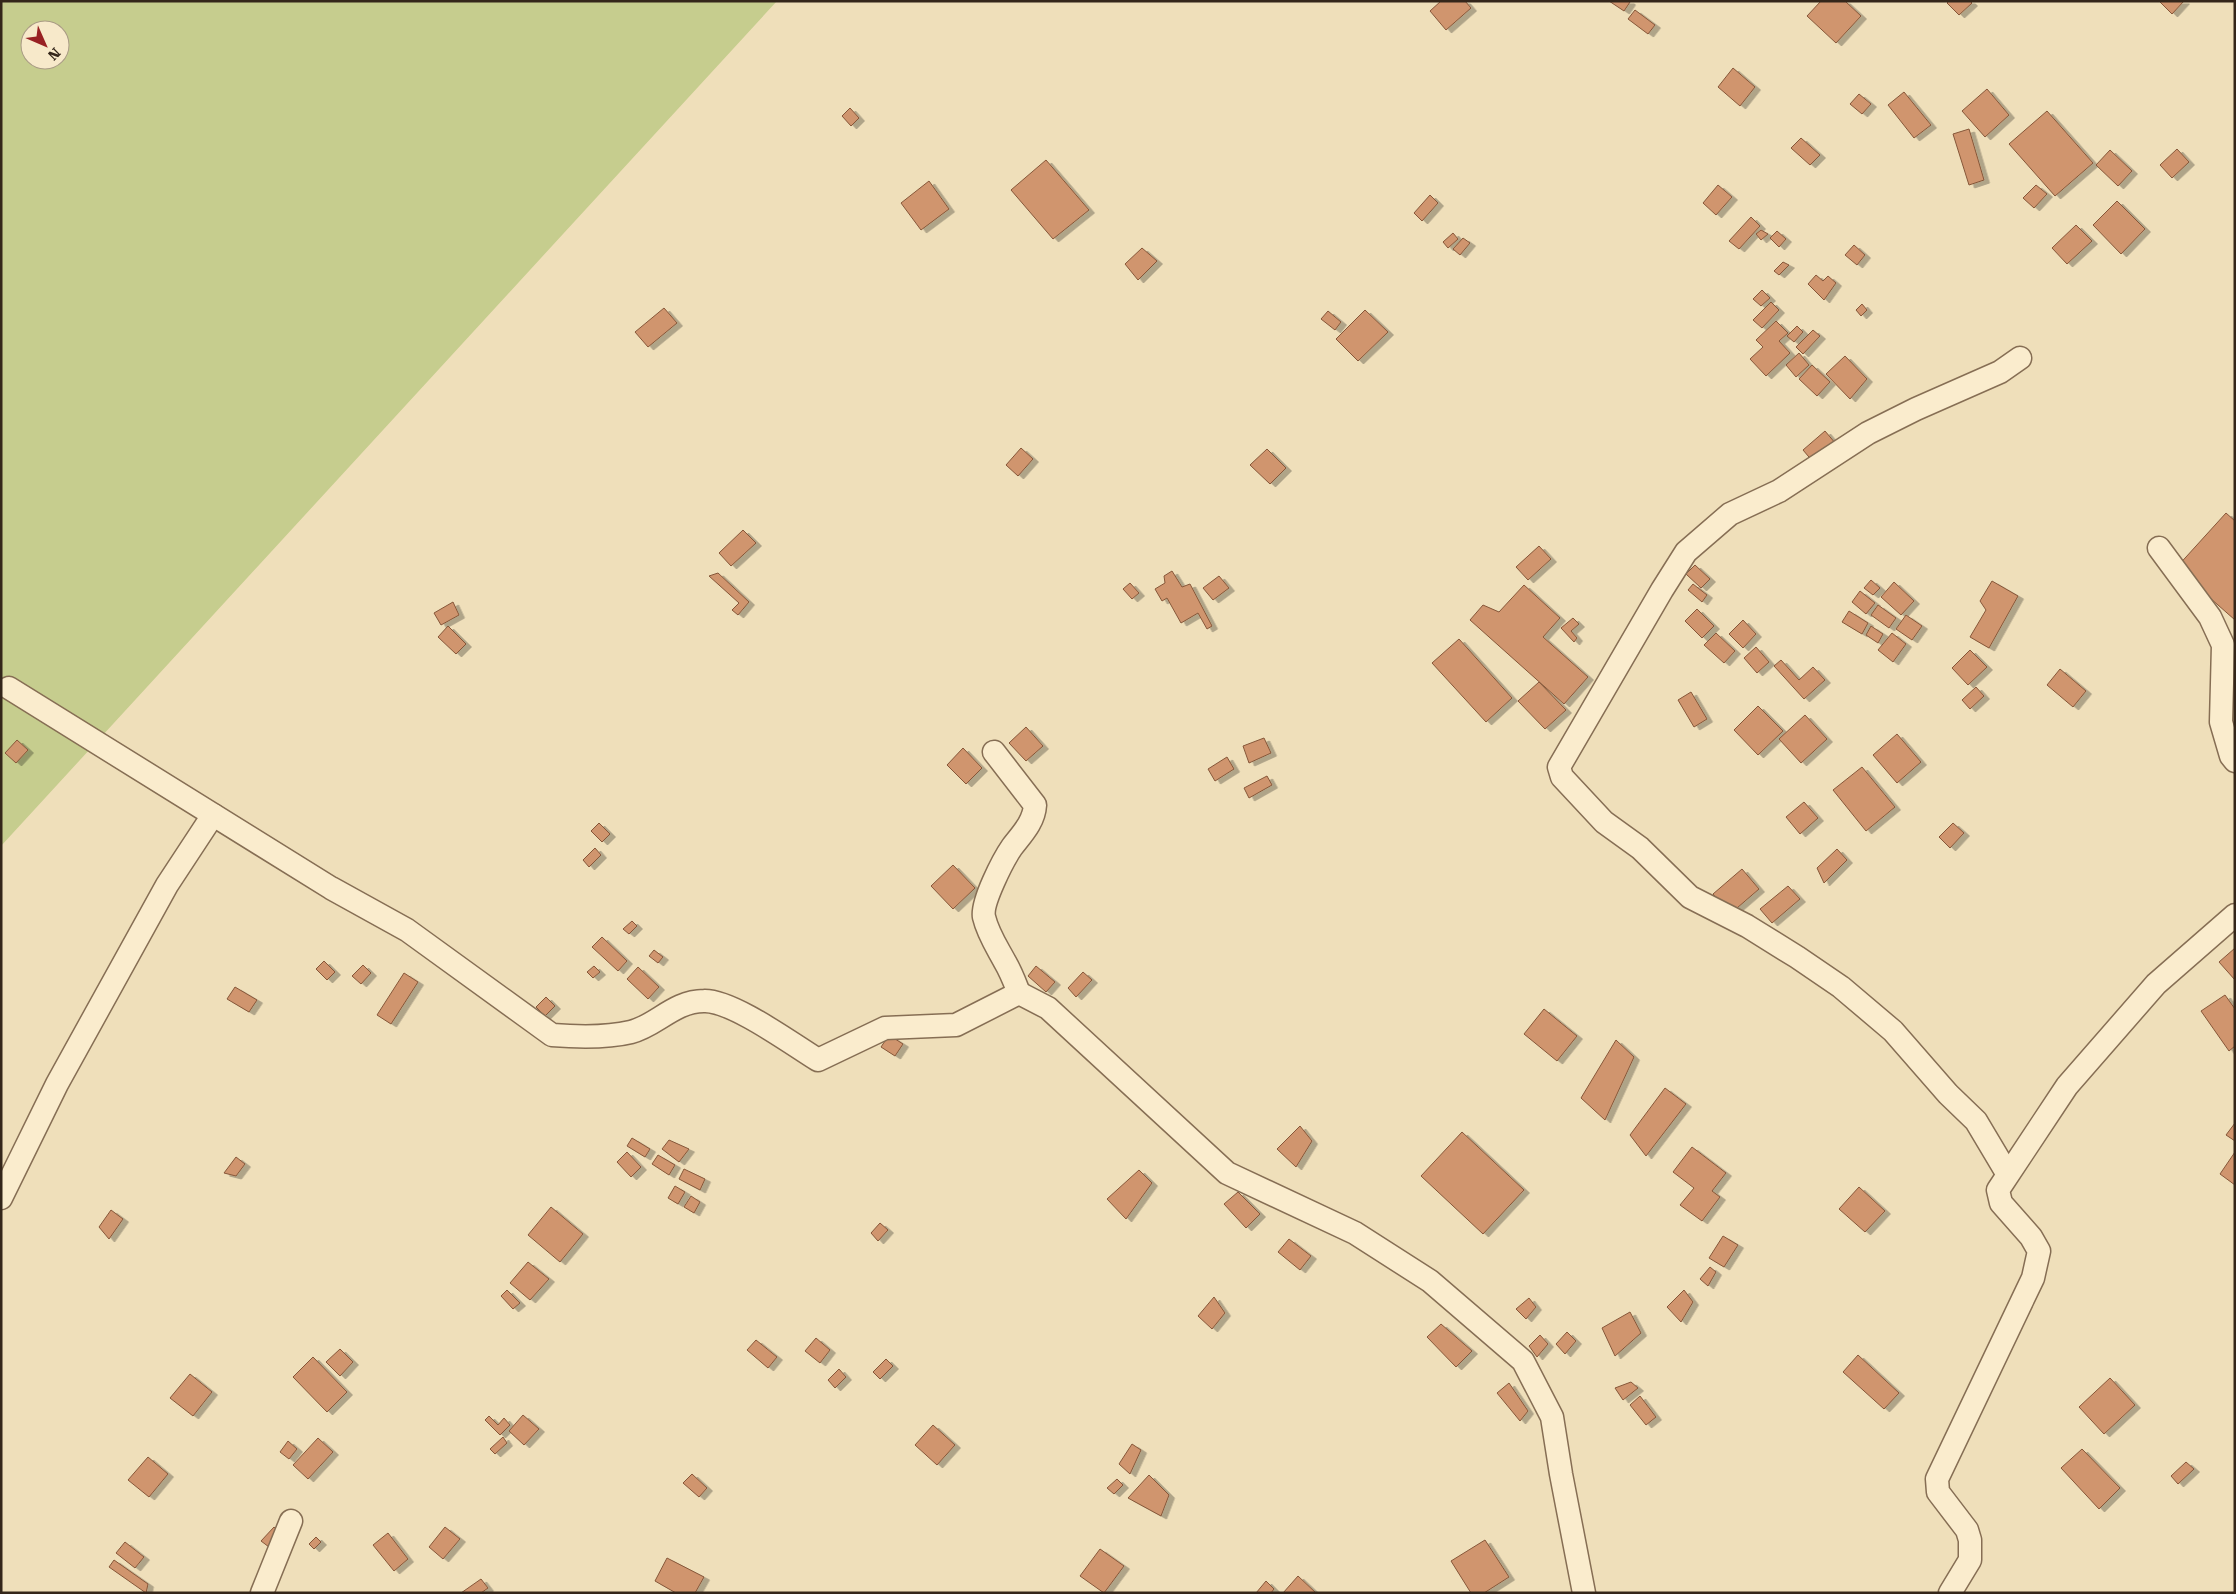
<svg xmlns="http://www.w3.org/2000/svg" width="2236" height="1594" font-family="'Roboto Serif',serif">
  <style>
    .green { fill: #c6cd8e; fill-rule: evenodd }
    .building { fill: #d0956e; stroke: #865739; filter: url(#shadow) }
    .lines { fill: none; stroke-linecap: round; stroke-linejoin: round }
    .minor-casing { stroke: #866e54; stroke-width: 25 }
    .minor { stroke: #faeccd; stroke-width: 22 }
  </style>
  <defs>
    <filter id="shadow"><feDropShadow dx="5.5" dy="3" stdDeviation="0" flood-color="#0004"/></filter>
  </defs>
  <rect width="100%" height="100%" fill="#efdfba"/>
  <path class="green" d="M1,1h776l-776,845zM30,30h30v30h-30z"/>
  <g class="building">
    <path d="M1441,1h24l6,7 -25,22 -16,-19z"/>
    <path d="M1609,1h20l1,1 -6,9z"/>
    <path d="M1821,1h24l16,15 -25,27 -29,-27z"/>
    <path d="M1949,1h21l2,2 -13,12 -12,-12z"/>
    <path d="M2159,1h25l-12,13z"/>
    <path d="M1635,10l20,15 -7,9 -20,-15z"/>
    <path d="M1733,68l22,19 -15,19 -22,-19z"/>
    <path d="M1987,89l22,26 -24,22 -23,-26z"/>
    <path d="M1904,92l27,33 -17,13 -26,-33z"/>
    <path d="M1859,94l12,10 -9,10 -12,-10z"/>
    <path d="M850,108l9,10 -8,8 -9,-10z"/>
    <path d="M2047,111l46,52 -38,33 -46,-52z"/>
    <path d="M1969,129l15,51 -15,5 -16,-51z"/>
    <path d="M1801,138l19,17 -10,10 -19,-17z"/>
    <path d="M2177,149l12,13 -17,16 -12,-13z"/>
    <path d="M2110,150l22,21 -14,15 -22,-21z"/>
    <path d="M1046,160l43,50 -36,29 -42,-49z"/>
    <path d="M929,181l20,28 -28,21 -20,-27z"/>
    <path d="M1718,185l14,12 -16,18 -13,-12z"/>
    <path d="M2036,185l11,9 -13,14 -11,-10z"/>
    <path d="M1430,195l8,8 -16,18 -8,-8z"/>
    <path d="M2117,201l28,28 -24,25 -28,-29z"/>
    <path d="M1751,217l9,9 -21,23 -10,-8z"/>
    <path d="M2076,225l16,16 -25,23 -15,-16z"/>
    <path d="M1761,230l7,4 -7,6 -5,-6z"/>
    <path d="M1777,231l9,8 -7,8 -9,-9z"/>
    <path d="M1453,233l5,6 -10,9 -5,-6z"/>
    <path d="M1463,238l7,5 -10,12 -7,-6z"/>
    <path d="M1854,245l11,10 -8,10 -12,-10z"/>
    <path d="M1142,248l15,13 -19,19 -13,-16z"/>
    <path d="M1783,262l6,3 -10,10 -5,-4z"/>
    <path d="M1816,275l7,6 5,-5 8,7 -12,17 -16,-16z"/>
    <path d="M1762,290l8,8 -9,8 -8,-7z"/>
    <path d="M1771,302l8,8 -17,18 -9,-8z"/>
    <path d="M1862,304l5,6 -6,6 -5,-6z"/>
    <path d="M664,308l13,15 -29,24 -13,-15z"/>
    <path d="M1365,310l23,22 -30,29 -22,-22z"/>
    <path d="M1328,311l13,11 -6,8 -14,-11z"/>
    <path d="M1776,321l12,12 -9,8 11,12 -24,23 -16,-17 13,-12 -7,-7z"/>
    <path d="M1797,326l6,6 -9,10 -7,-6z"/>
    <path d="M1813,330l7,6 -17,18 -7,-7z"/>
    <path d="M1799,353l10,12 -13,12 -10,-12z"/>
    <path d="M1845,356l22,23 -17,20 -24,-25z"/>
    <path d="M1812,365l18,17 -13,14 -18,-17z"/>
    <path d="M1825,431l11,13 -22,19 -11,-13z"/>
    <path d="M1021,448l12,11 -15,17 -12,-11z"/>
    <path d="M1267,449l19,19 -16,16 -20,-19z"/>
    <path d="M2226,513l9,8v99l-59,-52z"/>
    <path d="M743,530l13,13 -25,23 -12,-13z"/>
    <path d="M1539,546l12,13 -23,21 -12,-13z"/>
    <path d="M1695,565l15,14 -9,9 -15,-14z"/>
    <path d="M1172,571l10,16 8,-3 22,42 -5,3 -9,-16 -17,10 -14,-25 -5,3 -7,-12 10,-6 -1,-7z"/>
    <path d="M718,573l31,29 -11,13 -6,-5 7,-7 -30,-27z"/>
    <path d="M1219,576l10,12 -16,12 -10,-12z"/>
    <path d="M1871,580l9,8 -7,7 -9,-7z"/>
    <path d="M1992,581l26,15 -29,52 -19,-11 16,-27 -6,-9z"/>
    <path d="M1894,582l20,19 -13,14 -20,-18z"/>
    <path d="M1130,583l9,10 -7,6 -9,-10z"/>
    <path d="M1693,584l14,11 -5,7 -14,-12z"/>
    <path d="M1524,585l36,33 -17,19 45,40 -24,27 -94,-84 13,-15 16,7z"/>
    <path d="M1860,591l15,12 -9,11 -14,-12z"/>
    <path d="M453,602l6,13 -18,10 -7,-12z"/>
    <path d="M1878,605l18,13 -7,10 -18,-13z"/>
    <path d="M1697,609l17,17 -12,12 -17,-17z"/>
    <path d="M1849,611l19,12 -6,11 -20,-12z"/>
    <path d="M1906,615l16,11 -10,14 -16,-11z"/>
    <path d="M1573,618l6,6 -8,7 6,7 -3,4 -13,-14z"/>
    <path d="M1743,620l13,14 -13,14 -14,-14z"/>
    <path d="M448,626l18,18 -10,10 -18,-17z"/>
    <path d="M1871,626l12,8 -5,9 -12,-8z"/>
    <path d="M1716,633l19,18 -11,12 -20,-18z"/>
    <path d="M1892,633l14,11 -13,18 -15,-12z"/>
    <path d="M1459,639l53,59 -26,24 -54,-59z"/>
    <path d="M1756,647l13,15 -12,11 -13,-15z"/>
    <path d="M1970,650l17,17 -19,18 -16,-17z"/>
    <path d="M1781,660l18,20 14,-13 12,13 -21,19 -30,-33z"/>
    <path d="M2060,669l26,22 -13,16 -26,-22z"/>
    <path d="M1539,682l27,28 -21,19 -27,-28z"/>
    <path d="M1976,687l8,9 -14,13 -8,-9z"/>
    <path d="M1691,692l16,27 -13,8 -16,-27z"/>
    <path d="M1758,706l25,25 -25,24 -24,-25z"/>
    <path d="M1805,715l22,24 -26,24 -22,-24z"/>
    <path d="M1026,727l17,19 -17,15 -17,-18z"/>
    <path d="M1897,734l24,28 -24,21 -24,-28z"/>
    <path d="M1264,738l7,15 -22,10 -6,-17z"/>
    <path d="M17,740l11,10 -12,13 -11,-10z"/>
    <path d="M963,748l19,20 -16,16 -19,-19z"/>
    <path d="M1227,757l7,12 -19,12 -7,-12z"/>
    <path d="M1862,767l33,40 -29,24 -33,-41z"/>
    <path d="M1267,776l5,9 -23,13 -5,-10z"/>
    <path d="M1804,802l14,16 -18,16 -14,-17z"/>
    <path d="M599,823l11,11 -8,8 -11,-11z"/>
    <path d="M1953,823l11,10 -14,15 -11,-11z"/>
    <path d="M595,848l6,7 -12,12 -6,-7z"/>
    <path d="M1837,849l10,11 -23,23 -7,-15z"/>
    <path d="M953,865l22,23 -22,21 -22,-23z"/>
    <path d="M1742,869l17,20 -29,25 -17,-20z"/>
    <path d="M1788,886l12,13 -28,24 -12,-14z"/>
    <path d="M632,921l5,5 -8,8 -6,-5z"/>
    <path d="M602,937l25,24 -9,10 -26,-24z"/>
    <path d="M2235,948v32l-16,-18z"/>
    <path d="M654,950l9,7 -5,6 -9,-7z"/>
    <path d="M324,961l11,11 -8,8 -11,-11z"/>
    <path d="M363,965l8,8 -10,11 -9,-8z"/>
    <path d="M594,966l6,6 -7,6 -6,-6z"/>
    <path d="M1036,966l19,16 -9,10 -18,-16z"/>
    <path d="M638,967l21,20 -11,12 -21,-20z"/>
    <path d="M1083,972l9,8 -16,17 -8,-9z"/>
    <path d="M404,973l14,9 -27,42 -14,-9z"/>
    <path d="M235,987l22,13 -8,12 -22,-13z"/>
    <path d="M2225,995l10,14v37l-6,5 -28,-40z"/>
    <path d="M546,997l9,9 -10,10 -9,-9z"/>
    <path d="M1544,1009l33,27 -20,25 -33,-27z"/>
    <path d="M889,1035l14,9 -8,12 -14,-9z"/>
    <path d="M1616,1040l18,17 -29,63 -24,-22z"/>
    <path d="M1665,1088l21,16 -40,52 -16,-21z"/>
    <path d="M2235,1123v18l-9,-6z"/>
    <path d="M1300,1126l12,15 -16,26 -19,-18z"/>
    <path d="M1462,1132l62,58 -41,44 -62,-58z"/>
    <path d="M632,1138l18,11 -5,8 -18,-11z"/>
    <path d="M669,1140l20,9 -10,13 -17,-13z"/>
    <path d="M1692,1147l34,26 -14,18 8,6 -18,24 -22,-16 14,-17 -21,-16z"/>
    <path d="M627,1152l14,15 -10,10 -14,-15z"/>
    <path d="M2235,1152v33l-15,-11z"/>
    <path d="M658,1155l17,10 -6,10 -17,-11z"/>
    <path d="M236,1157l9,7 -9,12 -12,-3z"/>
    <path d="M684,1169l21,10 -5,11 -21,-11z"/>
    <path d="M1139,1170l13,13 -26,36 -19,-20z"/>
    <path d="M675,1186l10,6 -7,12 -10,-6z"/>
    <path d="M1859,1187l26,24 -20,21 -26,-23z"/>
    <path d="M1238,1192l22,22 -14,14 -22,-24z"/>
    <path d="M691,1196l9,6 -6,11 -10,-6z"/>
    <path d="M551,1207l32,27 -23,28 -32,-27z"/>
    <path d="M111,1210l12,9 -14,20 -10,-12z"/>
    <path d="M880,1223l8,7 -10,11 -7,-8z"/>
    <path d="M1723,1236l15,9 -14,22 -15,-9z"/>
    <path d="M1289,1239l22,17 -11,14 -22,-18z"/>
    <path d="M528,1262l21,17 -19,21 -20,-17z"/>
    <path d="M1710,1267l6,5 -8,14 -8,-7z"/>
    <path d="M507,1290l13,13 -7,6 -12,-13z"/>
    <path d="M1684,1290l9,12 -12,20 -14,-15z"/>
    <path d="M1214,1297l11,16 -13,16 -14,-13z"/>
    <path d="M1529,1298l7,9 -10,12 -10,-10z"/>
    <path d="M1630,1312l11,21 -26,23 -13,-28z"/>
    <path d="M1441,1324l31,27 -16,16 -29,-30z"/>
    <path d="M1567,1332l9,9 -11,13 -9,-10z"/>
    <path d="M1540,1335l8,9 -11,13 -8,-11z"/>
    <path d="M816,1338l14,12 -10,13 -15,-12z"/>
    <path d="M756,1340l21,17 -9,11 -21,-18z"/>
    <path d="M340,1349l13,13 -13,14 -14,-14z"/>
    <path d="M1858,1355l41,38 -15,16 -41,-37z"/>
    <path d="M313,1357l34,35 -20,20 -34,-35z"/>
    <path d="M886,1359l7,7 -13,13 -7,-7z"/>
    <path d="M839,1369l7,8 -11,11 -7,-8z"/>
    <path d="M190,1374l22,18 -19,24 -23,-18z"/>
    <path d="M2110,1378l25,27 -31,29 -25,-27z"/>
    <path d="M1631,1382l7,6 -15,12 -8,-12z"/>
    <path d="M1509,1383l19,28 -8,10 -23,-28z"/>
    <path d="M1640,1396l16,21 -10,8 -16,-20z"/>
    <path d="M523,1415l16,14 -15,16 -15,-14z"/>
    <path d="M489,1416l9,9 6,-7 6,7 -10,10 -15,-15z"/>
    <path d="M933,1425l22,20 -18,20 -22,-20z"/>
    <path d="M503,1437l4,6 -12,11 -5,-5z"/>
    <path d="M318,1438l15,14 -25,27 -15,-14z"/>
    <path d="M288,1441l9,8 -8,10 -9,-7z"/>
    <path d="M1132,1444l9,6 -11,24 -11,-10z"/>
    <path d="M2082,1449l38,39 -21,21 -38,-41z"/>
    <path d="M148,1457l20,17 -19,23 -21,-17z"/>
    <path d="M2186,1462l8,7 -16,15 -7,-8z"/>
    <path d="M692,1474l15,14 -8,9 -16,-14z"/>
    <path d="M1149,1475l20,20 -8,21 -33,-18z"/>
    <path d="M1117,1479l6,6 -9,9 -7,-6z"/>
    <path d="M274,1527l8,7 -13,13 -8,-6z"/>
    <path d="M445,1527l15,12 -17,20 -14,-12z"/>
    <path d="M388,1533l20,26 -14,12 -21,-26z"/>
    <path d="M316,1537l5,5 -7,7 -5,-5z"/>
    <path d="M1485,1540l24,37 -25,16h-13l-20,-32z"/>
    <path d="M125,1542l19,15 -9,11 -19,-15z"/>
    <path d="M1100,1549l24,17 -20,27 -24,-17z"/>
    <path d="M667,1558l37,19 -9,16h-19l-21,-12z"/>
    <path d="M114,1560l34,24 -2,9 -37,-26z"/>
    <path d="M1298,1576l18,17h-33z"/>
    <path d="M481,1579l7,9 -7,5h-20z"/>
    <path d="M1266,1581l8,8 -3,4h-15z"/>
  </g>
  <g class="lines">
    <defs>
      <g id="minor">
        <path d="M2159,548l51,69 13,28 -2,77 10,34 4,5"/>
        <path d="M9,688l322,200 76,42 145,105c25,2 54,3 79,-3 25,-6 43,-31 73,-31 28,-1 88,43 114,59l67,-32 71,-3 63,-32 29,15 179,165 128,60 75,48 93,80 29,56 9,57 23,119"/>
        <path d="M994,752l41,53c-1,17 -13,29 -23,42 -9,13 -31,56 -28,70 4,17 13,30 21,45 6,10 10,21 14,31"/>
        <path d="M2007,1173l-31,-52 -28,-27 -55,-63 -52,-44 -44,-30 -50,-31 -57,-29 -50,-49 -36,-26 -42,-45 -3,-10 103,-177 24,-38 44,-38 49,-23 89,-58 48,-24 84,-37 20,-14"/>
        <path d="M1,1198l56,-114 110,-199 46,-70"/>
        <path d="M262,1593l29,-72"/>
        <path d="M1950,1593l20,-33v-20l-3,-10 -29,-38 -1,-13 96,-201 6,-27 -8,-14 -30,-34 -3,-13 69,-104 89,-102 79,-69"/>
      </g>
    </defs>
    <use href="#minor" class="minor-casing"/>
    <use href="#minor" class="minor"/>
  </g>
  <rect width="2236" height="1594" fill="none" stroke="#34261a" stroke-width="5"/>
  <g transform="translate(45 45) rotate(135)"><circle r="24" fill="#f7e9ca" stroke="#a99b84"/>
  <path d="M0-4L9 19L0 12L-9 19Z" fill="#982123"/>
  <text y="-8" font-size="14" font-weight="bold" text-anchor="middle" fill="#34261a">N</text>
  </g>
</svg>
